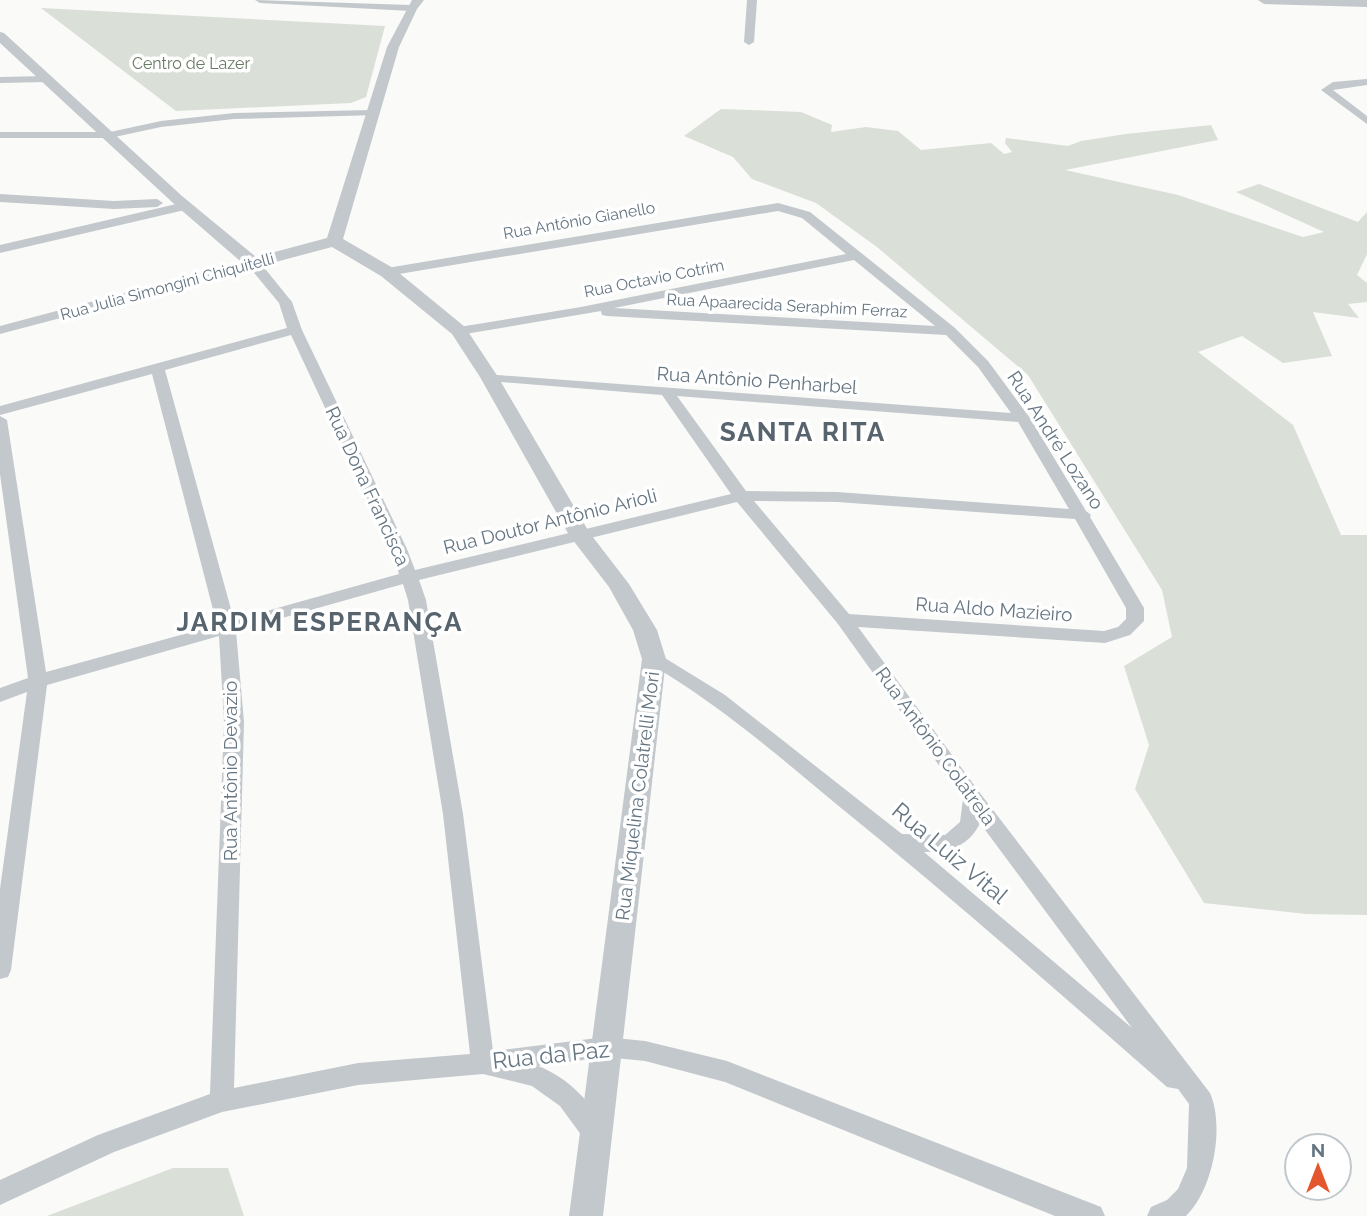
<svg xmlns="http://www.w3.org/2000/svg" width="1367" height="1216" font-family="Raleway,sans-serif">
  <style>
    .green { fill: #dadfd7 }
    .lines { fill: none; stroke-linecap: round; stroke-linejoin: round }
    .minor { fill: #c3c8cc; fill-rule: evenodd }
    .tertiary { fill: #c3c8cc; fill-rule: evenodd }
    .labels { text-anchor: middle; stroke-width: 7; stroke-linejoin: round; paint-order: stroke }
    .far-park-label { font-size: 16px; fill: #687a64; stroke: #fff }
    .far-street-label { font-size: 16px; fill: #657683; stroke: #fff }
    .street-label { font-size: 19px; fill: #657683; stroke: #fff }
    .near-street-label { font-size: 23px; fill: #657683; stroke: #fff }
    .district-label { font-size: 26px; font-weight: bold; letter-spacing: 2px; fill: #57646e; stroke: #fff }
  </style>
  <rect width="100%" height="100%" fill="#fafaf8"/>
  <g class="green">
    <path d="M41,8l344,18 -19,71 -15,6 -175,8z"/>
    <path d="M721,109l80,3 31,13 -1,7 35,-5 32,4 23,19 70,-7 13,11 8,-2 -7,-9 1,-5 62,8 13,-5 45,-7 85,-9 7,15 -153,30 113,25 125,42 21,-5 -88,-40 23,-8 99,38 9,-10v42l-10,21 10,8v19l-19,2 11,14 -46,-6 19,44 -49,7 -41,-27 -44,16 95,73 48,110h26v380l-61,-1 -102,-11 -69,-114 14,-44 -25,-79 48,-29 -10,-47 -134,-215 -151,-128 -61,-44 -64,-24 -19,-22 -49,-21z"/>
    <path d="M173,1168h55l16,48h-197z"/>
  </g>
  <g class="lines">
    <g class="minor">
      <path d="M255,0l156,5 5,3 -5,3 -151,-8z"/>
      <path d="M747,0h10l-3,42 -5,3 -5,-3z"/>
      <path d="M0,77l47,-1 5,3 -5,3 -47,1z"/>
      <path d="M1367,79v6l-34,5 34,26v8l-46,-34 12,-8z"/>
      <path d="M373,110l5,3 -1,2 -143,4 -73,8 -51,11h-110v-6h110l51,-11 73,-8z"/>
      <path d="M0,194l114,7 43,-2 6,4 -6,4 -43,2 -114,-7z"/>
      <path d="M185,202l4,1v6l-189,44v-8z"/>
      <path d="M778,203l32,9 145,116 33,33 42,57 56,93 5,4 -1,2 54,91v13l-14,14 -25,8 -247,-16 122,166 230,300c15,34 3,97 -24,123h-39l4,-9 16,-7 11,-11 9,-21 2,-64 -11,-15 -11,-2c-110,-96 -219,-193 -332,-284 -60,-50 -119,-101 -187,-140l-3,-4 3,-4h12l65,40 177,139 43,1 15,-13 3,-23 -125,-175 -101,-122 -318,78 7,20 37,214 30,237 112,-14 40,4 82,20 374,146 4,9h-50l-330,-134 -80,-21 -40,-4 -67,9c30,11 57,39 70,69l-3,8 -9,3 -9,-3 -27,-37 -28,-20 -49,-12 -125,11 -136,27 -108,40 -114,53v-25l98,-45 112,-41 14,-372 -5,-86 -172,49 -36,285 -3,7 -8,2v-90l27,-197 -27,10v-14l28,-10 -28,-204v-58l7,4 39,252 171,-47 -65,-251 -152,41v-9l287,-78 -8,-25 -29,-35 -250,66v-8l248,-66h10l34,42 10,28 105,219 8,21 316,-76 -69,-99 -173,-14 -7,-4 2,-3 527,39 -33,-46 -32,-32 -339,-19 -5,-1 -1,-4 -142,24 -7,-4 7,-4 122,-20 265,-53 -44,-36 -24,-7 -391,65 -6,-4 6,-4zM854,260l81,66 -321,-18zM291,335l100,214 8,25 -165,46 -69,-250zM677,396l341,26 51,87 -232,-17 -91,-1zM754,501l83,1 238,17 51,89v11l-8,8 -14,4 -255,-17zM403,584l5,16 35,214 27,240 -112,9 -124,25 10,-366 -8,-91zM980,823l152,205 -208,-176c25,1 45,-6 56,-29z"/>
    </g>
    <g class="tertiary">
      <path d="M412,0h12l-7,9 -18,38 -56,192 50,29 72,59 33,50 91,155 40,52 28,46 9,29 -63,557h-34l73,-557 -9,-29 -24,-43 -40,-52 -89,-158 -28,-43 -71,-58 -49,-29 -79,21 -6,-1 -75,-65 -172,-159v-11l4,1 178,163 74,61 71,-19 60,-191z"/>
      <path d="M1258,0h109v7l-103,-3z"/>
    </g>
  </g>
  <g class="labels">
    <g class="far-park-label">
      <text x="191" y="69">Centro de Lazer</text>
    </g>
    <g class="far-street-label">
      <text transform="translate(579 220) rotate(-10)" y="6">Rua Antônio Gianello</text>
      <text transform="translate(654 278) rotate(-11)" y="6">Rua Octavio Cotrim</text>
      <text transform="translate(167 286) rotate(-15)" y="6">Rua Julia Simongini Chiquitelli</text>
      <text transform="translate(787 305) rotate(3)" y="6">Rua Apaarecida Seraphim Ferraz</text>
    </g>
    <g class="street-label">
      <text transform="translate(757 380) rotate(4)" y="7">Rua Antônio Penharbel</text>
      <text transform="translate(1056 440) rotate(57)" y="7">Rua André Lozano</text>
      <text transform="translate(368 486) rotate(65)" y="7">Rua Dona Francisca</text>
      <text transform="translate(550 521) rotate(-14)" y="7">Rua Doutor Antônio Arioli</text>
      <text transform="translate(994 609) rotate(4)" y="7">Rua Aldo Mazieiro</text>
      <text transform="translate(936 746) rotate(54)" y="7">Rua Antônio Colatrela</text>
      <text transform="translate(230 771) rotate(-90)" y="7">Rua Antônio Devazio</text>
      <text transform="translate(637 796) rotate(-83)" y="7">Rua Miquelina Colatrelli Mori</text>
    </g>
    <g class="near-street-label">
      <text transform="translate(950 853) rotate(40)" y="8">Rua Luiz Vital</text>
      <text transform="translate(551 1055) rotate(-6)" y="8">Rua da Paz</text>
    </g>
    <g class="district-label">
      <text x="803" y="441">SANTA RITA</text>
      <text x="320" y="631">JARDIM ESPERANÇA</text>
    </g>
  </g>
  <g transform="translate(1318 1167)"><circle r="33" fill="#ffffff" stroke="#c1c8cd" stroke-width="2"/>
  <path d="M0-5L12 26L0 18L-12 26Z" fill="#e4572e"/>
  <text y="-10" font-size="19" font-weight="bold" text-anchor="middle" fill="#657683">N</text>
  </g>
</svg>
